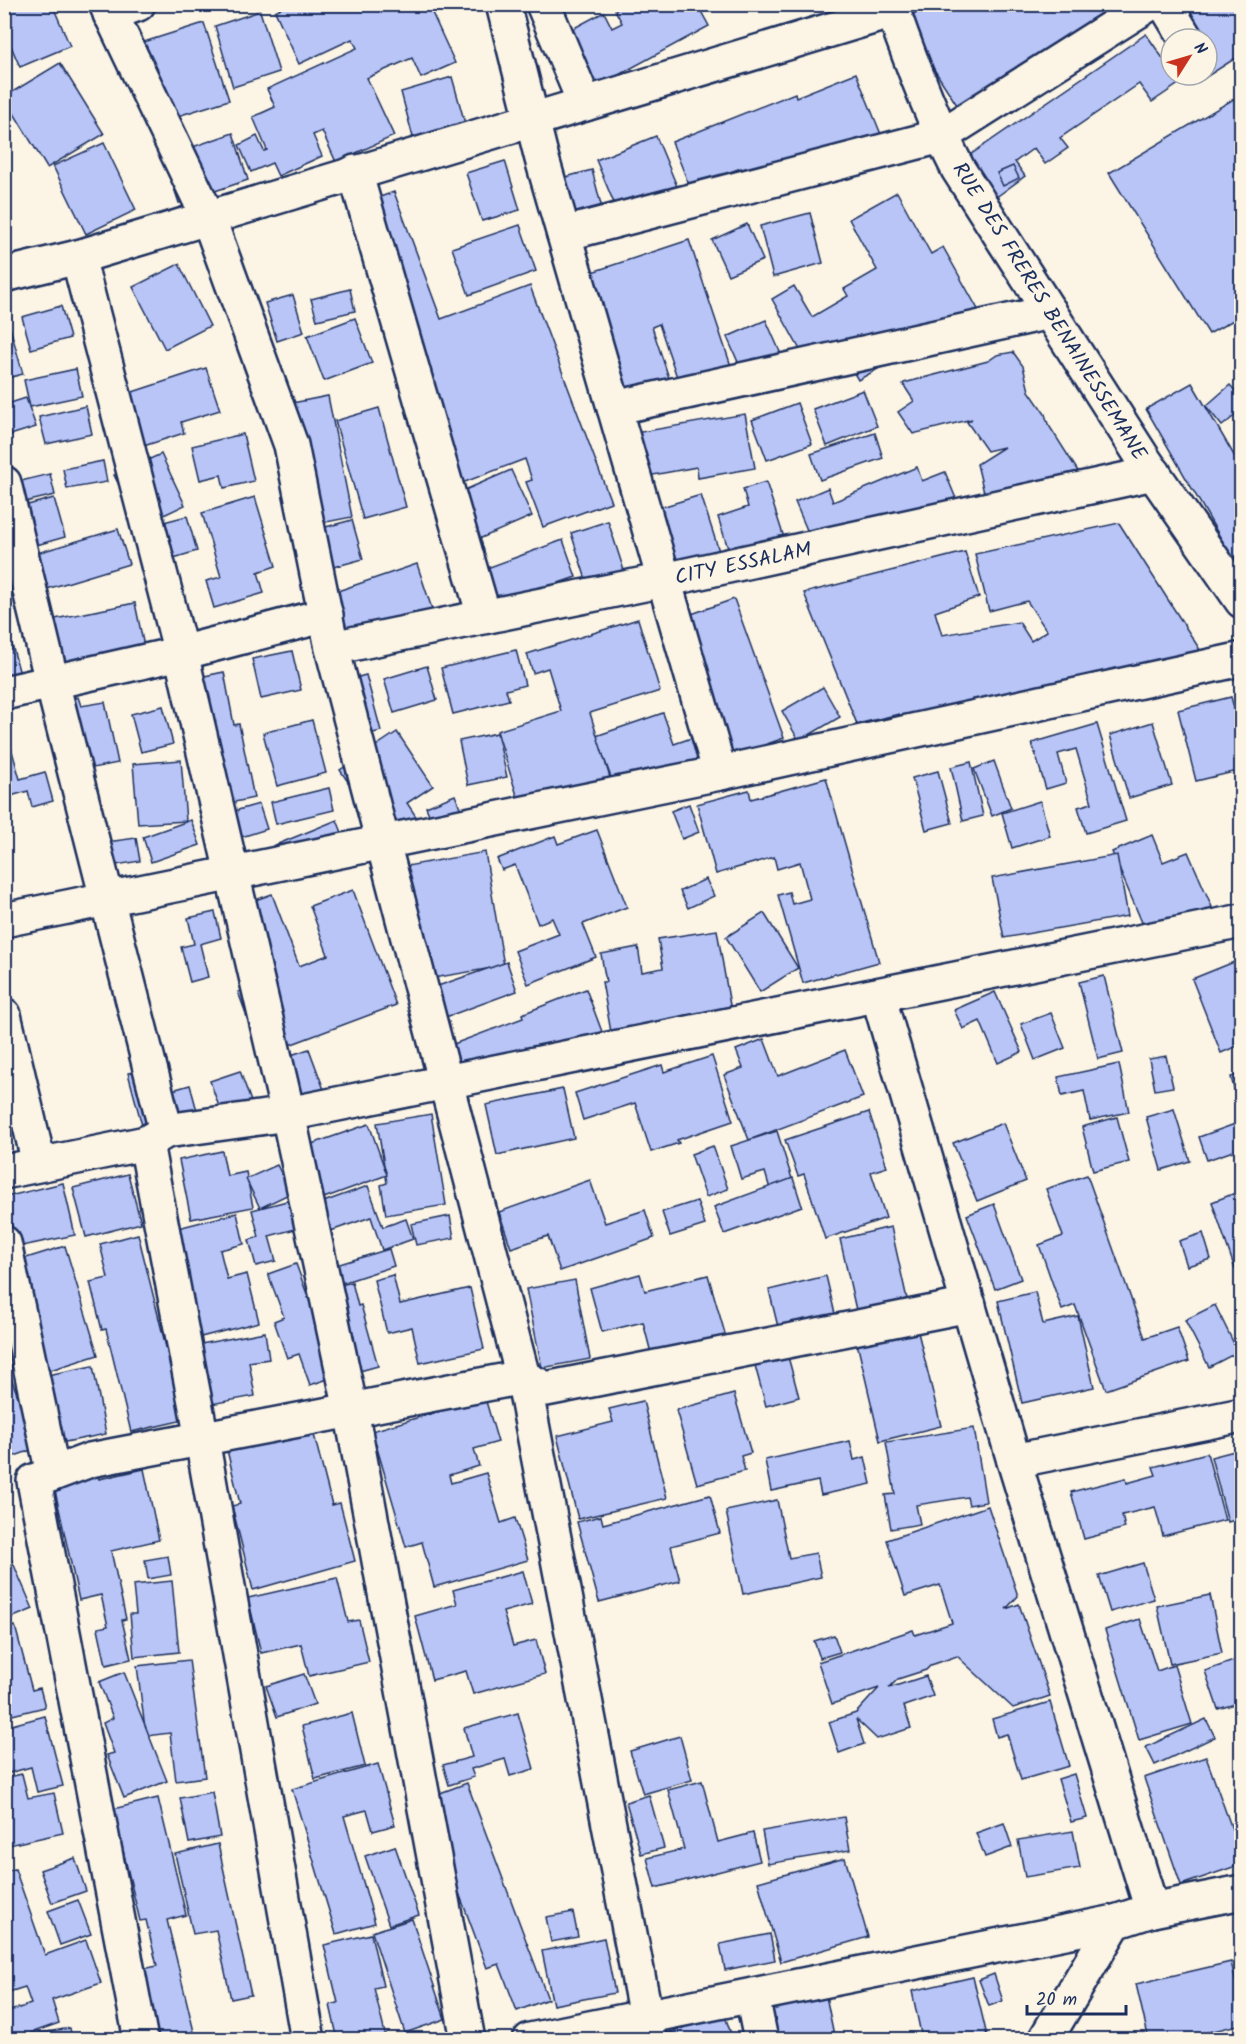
<svg xmlns="http://www.w3.org/2000/svg" width="1246" height="2044" font-family="Kalam,sans-serif">
  <style>
    .building { fill: #b8c5f6; stroke: #1b2f5e; stroke-width: 1.5 }
    .lines { fill: none; stroke-linecap: round; stroke-linejoin: round }
    .minor-casing { stroke: #1b2f5e; stroke-width: 38 }
    .minor { stroke: #fcf5e5; stroke-width: 33 }
    .labels { text-anchor: middle; stroke-width: 4.5; stroke-linejoin: round; paint-order: stroke }
    .street-label { font-size: 21px; fill: #1b2f5e; stroke: #fcf5e5 }
  </style>
  <rect width="100%" height="100%" fill="#fcf5e5"/>
  <filter id="ink" filterUnits="userSpaceOnUse"><feTurbulence type="fractalNoise" baseFrequency=".0167" numOctaves="2"/><feDisplacementMap in="SourceGraphic" scale="12" xChannelSelector="R" yChannelSelector="G"/><feConvolveMatrix kernelMatrix="1 2 1 2 8 2 1 2 1" color-interpolation-filters="sRGB"/></filter>
  <g filter="url(#ink)">
    <g class="building">
      <path d="M4,4h48l18,42 -50,21 -16,-37z"/>
      <path d="M289,4h139l27,59 -34,15 -9,-20 -45,20 27,58 -58,26 -14,-31 -9,4 9,21 -44,20 -6,-13 -21,9 -12,-27 18,-9 7,15 3,-1 -14,-33 22,-10 -8,-18 90,-41 -5,-9 -53,25 -24,-53z"/>
      <path d="M624,4h73l12,22 -120,65 -30,-55 45,-24 8,16 10,-5 -7,-13z"/>
      <path d="M929,4h202l-169,109 -59,-92z"/>
      <path d="M1155,4h87v50l-39,25 -2,-4h6v-36h-30z"/>
      <path d="M260,11l19,61 -46,15 -18,-61z"/>
      <path d="M204,23l25,77 -80,25 -24,-77z"/>
      <path d="M1146,34l25,36v5h4l5,8 -28,19 -13,-18 -79,54 8,10 -23,16 -11,-16 -19,14 10,14 -30,22 -28,-41z"/>
      <path d="M60,63l44,71 -57,34 -43,-71z"/>
      <path d="M856,73l31,76 -133,50 -13,-31 -22,8 5,12 -29,12 -23,-58 123,-49 1,4z"/>
      <path d="M452,77l14,50 -52,14 -13,-49z"/>
      <path d="M1242,94v221l-33,19 -100,-161z"/>
      <path d="M155,132l32,17 46,-16 15,47 -69,23z"/>
      <path d="M656,136l28,67 -60,24 -28,-67z"/>
      <path d="M104,143l32,67 -50,24 -33,-68z"/>
      <path d="M505,161l15,49 -38,11 -16,-48z"/>
      <path d="M1013,166l6,12 -16,8 -6,-13z"/>
      <path d="M592,170l14,54 -50,12 -13,-53z"/>
      <path d="M394,192l47,127 89,-33 81,216 -68,25 -17,-45 6,-2 -7,-21 -68,26 -99,-280z"/>
      <path d="M897,192l34,62 12,-7 37,66 -122,67 -18,-31 -31,17 -37,-67 22,-13 18,31 36,-21 -4,-7 33,-19 -28,-51z"/>
      <path d="M810,213l13,50 -50,14 -13,-51z"/>
      <path d="M747,224l16,36 -35,15 -16,-35z"/>
      <path d="M520,225l16,46 -67,24 -17,-47z"/>
      <path d="M689,240l45,135 -52,17 -23,-68 -7,3 21,63 -60,20 -30,-135z"/>
      <path d="M179,264l31,62 -45,23 -32,-62z"/>
      <path d="M350,289l5,22 -38,9 -6,-21z"/>
      <path d="M293,295l11,37 -27,9 -12,-38z"/>
      <path d="M61,306l9,32 -39,11 -9,-32z"/>
      <path d="M355,318l17,45 -48,18 -17,-45z"/>
      <path d="M766,320l18,41 -39,17 -18,-41z"/>
      <path d="M9,324l14,50 -19,5v-54z"/>
      <path d="M1013,352l10,14 6,25 16,23 3,10 35,55 -94,34 -12,-49 27,-17 -17,4 -20,-29 5,-3 -59,15 -15,-22 16,-11 -11,-17 1,-1 84,-22 9,-6z"/>
      <path d="M206,368l14,42 -39,12 3,11 -62,20 -17,-52z"/>
      <path d="M76,369l6,27 -52,11 -6,-27z"/>
      <path d="M1192,383l50,86v106l-96,-166z"/>
      <path d="M1230,385l12,13v12l-20,16 -16,-20z"/>
      <path d="M863,390l14,36 -50,20 -14,-37z"/>
      <path d="M328,396l24,121 -41,8 -39,-118z"/>
      <path d="M26,398l10,29 -32,10v-32z"/>
      <path d="M797,403l15,41 -45,16 -15,-40z"/>
      <path d="M86,406l6,28 -46,10 -7,-27z"/>
      <path d="M379,408l27,99 -43,12 -28,-98z"/>
      <path d="M745,414l10,54 -57,10 -1,-11 -60,11 -8,-44z"/>
      <path d="M875,433l8,25 -63,22 -9,-26z"/>
      <path d="M243,434l11,47 -30,7 -3,-13 -21,5 -8,-34z"/>
      <path d="M161,454l24,51 -38,18 -22,-26 -11,-22z"/>
      <path d="M103,461l4,21 -40,7 -4,-20z"/>
      <path d="M917,467l5,14 23,-9 14,34 -157,64 -11,-26 19,-7 -15,-35 33,-14 5,14z"/>
      <path d="M511,470l21,46 -53,23 -21,-46z"/>
      <path d="M50,474l5,21 -47,11 -4,-21z"/>
      <path d="M766,482l21,65 -54,17 -15,-47 30,-10 -5,-18z"/>
      <path d="M701,495l25,78 -62,19 -25,-78z"/>
      <path d="M255,497l21,69 -18,6 6,21 -50,15 -8,-27 15,-4 -19,-64z"/>
      <path d="M54,498l11,39 -46,13 -10,-40z"/>
      <path d="M187,516l10,35 -30,9 -11,-36z"/>
      <path d="M352,520l11,39 -44,12 -12,-39z"/>
      <path d="M608,521l20,62 -37,12 -20,-62z"/>
      <path d="M1119,523l85,133 -287,71 -18,-13 -42,10 -53,-131 161,-41 14,45 -44,15 7,23 77,-13 12,19 16,-10 -20,-30 -38,10 -14,-57z"/>
      <path d="M118,529l11,35 -102,31 -10,-36z"/>
      <path d="M563,540l13,37 -29,10 -60,37 -19,-49z"/>
      <path d="M417,564l20,60 -94,31 -20,-59z"/>
      <path d="M734,599l50,139 -166,59 -22,-61 67,-23 11,31 32,-11 -40,-110z"/>
      <path d="M4,600l5,15 -5,2z"/>
      <path d="M135,603l13,63 -100,20 -23,-61z"/>
      <path d="M638,619l22,72 -70,22 22,71 -88,34 -27,-87 64,-20 -13,-43 -15,5 -6,-19z"/>
      <path d="M9,634l17,62 -22,5v-66z"/>
      <path d="M516,650l9,35 -19,5 3,10 -56,14 -12,-46z"/>
      <path d="M292,651l9,39 -40,9 -9,-40z"/>
      <path d="M427,666l10,34 -43,13 -10,-34z"/>
      <path d="M224,672l10,53 5,-1 15,74 -48,10 -26,-127z"/>
      <path d="M366,675l15,56 -27,7 -14,-56z"/>
      <path d="M823,687l17,30 -41,24 -17,-30z"/>
      <path d="M78,697l3,9 24,-4 13,61 -51,10 -13,-71z"/>
      <path d="M1231,697l11,40v33l-46,11 -18,-71z"/>
      <path d="M163,706l10,38 -32,8 -10,-38z"/>
      <path d="M312,720l14,53 -49,13 -14,-53z"/>
      <path d="M1153,722l19,63 -43,13 -19,-63z"/>
      <path d="M4,723l16,56 25,-7 8,29 -21,6 -4,-16 -24,7z"/>
      <path d="M1097,724l29,97 -40,12 -8,-26 14,-4 -16,-54 -18,5 8,29 -20,6 -14,-46z"/>
      <path d="M397,732l36,54 -26,17 14,21 -31,21 -50,-75z"/>
      <path d="M497,733l10,44 -39,8 -9,-44z"/>
      <path d="M181,760l5,61 -48,3 -5,-60z"/>
      <path d="M994,761l17,47 -19,8 -18,-47z"/>
      <path d="M971,762l12,54 -20,5 -12,-54z"/>
      <path d="M938,771l14,52 -26,7 -14,-52z"/>
      <path d="M826,778l53,184 -76,21 -25,-88 11,-3 3,12 18,-5 -10,-37 -23,7 -3,-12 -58,17 -19,-70 52,-14 2,9z"/>
      <path d="M329,788l5,22 -58,14 -5,-22z"/>
      <path d="M455,795l13,32 -29,13 -13,-33z"/>
      <path d="M1040,801l10,35 -38,12 -10,-35z"/>
      <path d="M259,804l8,25 -35,11 -8,-26z"/>
      <path d="M689,804l10,28 -17,7 -11,-28z"/>
      <path d="M191,820l9,25 -49,17 -8,-25z"/>
      <path d="M337,820l10,25 -64,26 -10,-25z"/>
      <path d="M597,830l30,77 -44,17 13,33 -68,27 -13,-33 44,-17 -7,-16 -14,6 -23,-59 -13,5 -5,-11 58,-23 3,8z"/>
      <path d="M1152,835l11,27 25,-10 24,55 -65,27 -35,-82z"/>
      <path d="M136,838l4,23 -35,6 -5,-24z"/>
      <path d="M485,852l19,114 -94,16 -20,-113z"/>
      <path d="M1117,855l11,61 -124,22 -12,-60z"/>
      <path d="M706,879l8,17 -26,12 -8,-17z"/>
      <path d="M353,890l43,115 -112,42 4,9 21,-7 17,46 -44,16 -44,-119 32,-12 -28,-75 30,-11 27,72 29,-11 -18,-49z"/>
      <path d="M215,912l6,26 -21,6 8,33 -18,5 -9,-35 13,-3 -6,-26z"/>
      <path d="M764,913l34,55 -38,24 -34,-55z"/>
      <path d="M717,930l14,81 -120,21 -9,-50h4l-5,-28 37,-7 4,25 21,-4 -5,-29z"/>
      <path d="M507,962l10,29 -74,27 -11,-30z"/>
      <path d="M1234,962l8,20v62l-21,9 -29,-74z"/>
      <path d="M1104,976l19,77 -25,6 -19,-77z"/>
      <path d="M586,989l18,48 -60,22 -6,-14 -76,29 -11,-29 72,-27 -1,-4z"/>
      <path d="M995,992l27,60 -24,11 -18,-42 -17,8 -9,-19z"/>
      <path d="M1051,1013l14,35 -30,12 -14,-36z"/>
      <path d="M764,1039l14,37 67,-26 18,47 -114,43 -25,-65 19,-7 -7,-18z"/>
      <path d="M712,1056l21,65 -56,19 2,3 -28,9 -16,-49 -52,17 -8,-27 87,-28 2,7z"/>
      <path d="M1166,1056l7,31 -18,3 -6,-31z"/>
      <path d="M1119,1064l10,48 -39,8 -6,-29 -22,5 -4,-19z"/>
      <path d="M161,1065l8,26 21,-6 12,44 -55,15 -19,-71z"/>
      <path d="M240,1071l13,36 -30,11 -13,-37z"/>
      <path d="M1242,1074v46l-11,-43z"/>
      <path d="M563,1089l11,49 -77,17 -11,-50z"/>
      <path d="M1174,1109l16,52 -29,9 -15,-53z"/>
      <path d="M869,1112l18,55 -16,5 15,46 -61,21 -21,-65 -6,2 -13,-36z"/>
      <path d="M431,1114l15,91 -60,10 -5,-30 6,-2 -10,-60z"/>
      <path d="M1117,1117l12,45 -36,9 -11,-44z"/>
      <path d="M1003,1123l23,58 -49,20 -24,-58z"/>
      <path d="M369,1124l18,51 -66,24 -18,-52z"/>
      <path d="M1235,1124l7,24 -35,12 -8,-23z"/>
      <path d="M777,1131l16,51 -23,7 -5,-17 -24,7 -10,-33z"/>
      <path d="M713,1146l15,43 -22,8 -15,-43z"/>
      <path d="M222,1151l5,25 19,-4 7,35 -62,12 -12,-59z"/>
      <path d="M277,1165l14,28 -31,15 -14,-29z"/>
      <path d="M128,1174l13,49 -55,14 -13,-49z"/>
      <path d="M1087,1175l58,163 32,-11 12,34 -83,29 -31,-85 -13,5 -23,-65 24,-9 -17,-47z"/>
      <path d="M793,1178l9,28 -78,28 -10,-27z"/>
      <path d="M590,1180l15,43 40,-13 9,28 -94,33 -12,-35 -37,12 -12,-36z"/>
      <path d="M63,1183l12,52 -58,12 -12,-50z"/>
      <path d="M368,1186l15,41 23,-8 7,20 -31,11 -11,-33 -46,16 -10,-28z"/>
      <path d="M1238,1192l4,9v66l-7,2 -23,-67z"/>
      <path d="M291,1200l8,28 -30,8 7,25 -20,5 -7,-26 10,-3 -7,-27z"/>
      <path d="M697,1201l8,24 -35,11 -8,-24z"/>
      <path d="M994,1204l27,75 -26,10 -28,-74z"/>
      <path d="M237,1213l7,31 -24,6 7,29 20,-5 12,48 -62,16 -27,-108z"/>
      <path d="M450,1216l4,22 -38,7 -5,-21z"/>
      <path d="M891,1227l16,72 -51,11 -16,-71z"/>
      <path d="M1203,1233l8,26 -24,7 -8,-25z"/>
      <path d="M138,1234l46,186 -53,12 -25,-103 -4,1 -12,-48 18,-4 -8,-34z"/>
      <path d="M65,1246l33,109 -57,18 -34,-109z"/>
      <path d="M389,1249l5,17 -55,18 -6,-18z"/>
      <path d="M296,1264l41,112 -27,9 -11,-31 -12,4 -13,-37 10,-4 -16,-43z"/>
      <path d="M640,1274l5,17 63,-16 18,62 -74,20 -9,-35 -41,10 -12,-44z"/>
      <path d="M393,1275l7,29 70,-16 14,61 -64,14 -8,-36 -25,6 -13,-53z"/>
      <path d="M826,1276l10,42 -57,13 -10,-41z"/>
      <path d="M575,1280l15,79 -48,9 -16,-79z"/>
      <path d="M352,1282l6,24 3,-1 17,61 -29,8 -23,-85z"/>
      <path d="M1035,1292l8,32 35,-8 16,71 -72,16 -24,-102z"/>
      <path d="M1242,1296v18l-6,-16z"/>
      <path d="M1215,1305l23,47 -29,15 -24,-47z"/>
      <path d="M917,1328l24,98 -61,15 -23,-98z"/>
      <path d="M265,1332l4,27 -20,3 6,34 -49,9 -11,-60z"/>
      <path d="M787,1353l12,44 -33,9 -12,-44z"/>
      <path d="M4,1359l33,89 -33,12z"/>
      <path d="M93,1366l13,68 -56,11 -13,-68z"/>
      <path d="M734,1394l17,59 -10,3 4,15 -48,13 -21,-74z"/>
      <path d="M485,1398l13,44 -24,7 5,17 -30,9 2,8 35,-10 15,50 14,-5 13,42 -94,27 -12,-45 -16,5 -34,-116z"/>
      <path d="M643,1401l24,97 -89,21 -21,-83 56,-14 -4,-13z"/>
      <path d="M312,1427l20,78 8,-2 15,58 -102,29 -21,-84 8,-2 -13,-54z"/>
      <path d="M974,1428l12,74 -17,3 -2,-8 -51,8 4,19 -29,5 -6,-34 10,-1 -9,-52z"/>
      <path d="M850,1441l4,19 11,-3 6,27 -50,11 -3,-14 -47,10 -6,-31z"/>
      <path d="M1242,1449v69l-14,4 -17,-65z"/>
      <path d="M1207,1453l18,67 -62,16 -8,-29 -33,8 3,13 -41,11 -13,-47 55,-14 1,5 29,-8 -3,-8z"/>
      <path d="M144,1469l15,71 -48,11 15,68 -4,1 9,39 -25,6 -8,-37 10,-2 -7,-31 -22,5 -25,-114 44,-10 1,3z"/>
      <path d="M710,1495l10,38 -49,13 9,35 -81,21 -22,-80 24,-6 2,8z"/>
      <path d="M777,1500l12,58 27,-5 5,24 -78,17 -17,-83z"/>
      <path d="M988,1506l30,90 -12,13 13,-5 31,92 -37,12 -56,-52 -26,9 -5,5 -28,9 -9,9 37,-12 7,20 -29,10 7,22 -34,11 -21,-20 8,25 -25,9 -10,-31 27,-9 23,-25 -47,16 -14,-42 95,-32 2,5 37,-12 -12,-38 -35,11 -18,-56z"/>
      <path d="M4,1542l29,67 -29,12z"/>
      <path d="M168,1556l3,19 -23,4 -3,-19z"/>
      <path d="M1143,1563l11,36 -44,13 -11,-36z"/>
      <path d="M523,1571l9,33 -29,8 10,34 23,-6 9,34 -72,20 -7,-23 -34,9 -17,-64 42,-12 -4,-14z"/>
      <path d="M337,1578l11,44 11,-2 10,42 -60,14 -8,-32 -40,9 -13,-55z"/>
      <path d="M172,1581l7,71 -45,5 -4,-43h6l-3,-29z"/>
      <path d="M1210,1595l12,58 -52,11 -13,-58z"/>
      <path d="M1140,1619l17,52 17,-6 18,59 -53,16 -34,-110z"/>
      <path d="M15,1626l17,64 8,-2 5,19 -41,10v-88z"/>
      <path d="M834,1635l6,17 -20,6 -6,-17z"/>
      <path d="M1242,1658v44l-24,7 -13,-38z"/>
      <path d="M189,1660l16,117 -29,4 -6,-48 -24,3 -9,-70z"/>
      <path d="M124,1672l43,109 -43,17 -17,-43 7,-2 -11,-30 10,-5 -14,-36z"/>
      <path d="M304,1674l11,30 -38,13 -11,-31z"/>
      <path d="M1050,1702l19,64 -48,14 -14,-46 -10,3 -5,-18z"/>
      <path d="M352,1713l13,53 -50,13 -13,-53z"/>
      <path d="M518,1713l16,56 -24,7 -5,-17 -34,10 3,8 -25,8 -6,-20 29,-8 -8,-29z"/>
      <path d="M45,1716l18,70 -26,6 -6,-25 -22,6 -5,-17v-29z"/>
      <path d="M1206,1719l9,18 -60,28 -9,-18z"/>
      <path d="M680,1736l12,44 -49,14 -13,-43z"/>
      <path d="M1206,1757l30,83 6,-2v26l-61,21 -37,-107z"/>
      <path d="M378,1764l17,61 -22,6 -6,-21 -23,6 31,107 -39,11 -44,-145z"/>
      <path d="M22,1774l6,24 26,-5 9,40 -59,13v-68z"/>
      <path d="M1074,1774l13,44 -16,4 -13,-43z"/>
      <path d="M702,1781l16,61 35,-9 7,28 -105,27 -8,-30 37,-9 -16,-59z"/>
      <path d="M467,1783l81,216 -31,12 -18,-47 -12,4 -63,-169z"/>
      <path d="M212,1792l8,45 -31,6 -9,-45z"/>
      <path d="M649,1795l15,53 -23,6 -15,-52z"/>
      <path d="M158,1798l28,117 -19,5 29,120h-40l-17,-70 18,-4 -11,-46 -6,1 -27,-112z"/>
      <path d="M844,1817l6,33 -82,14 -6,-33z"/>
      <path d="M1004,1823l8,24 -27,10 -9,-24z"/>
      <path d="M1073,1831l7,37 -55,9 -7,-37z"/>
      <path d="M218,1844l33,151 -20,4 -15,-69 -23,4 -18,-80z"/>
      <path d="M395,1846l24,69 -30,10 -24,-69z"/>
      <path d="M75,1858l11,33 -34,12 -12,-33z"/>
      <path d="M845,1858l23,79 -87,25 -23,-80z"/>
      <path d="M15,1869l30,86 41,-15 15,43 -49,17 7,23 -48,17 -7,-20v-7l27,-9 -6,-17 -16,5 -5,-12v-108z"/>
      <path d="M78,1900l13,34 -31,11 -12,-34z"/>
      <path d="M573,1912l5,25 -27,5 -5,-25z"/>
      <path d="M412,1919l33,100 -40,14 -33,-101z"/>
      <path d="M371,1934l12,52 -9,2 12,50 -48,2 -8,-35 8,-2 -14,-58z"/>
      <path d="M770,1934l5,26 -50,10 -5,-26z"/>
      <path d="M604,1938l11,55 -62,12 -11,-54z"/>
      <path d="M1231,1962l11,46v16l-65,16h-28l-13,-56z"/>
      <path d="M994,1974l9,27 -14,5 -10,-26z"/>
      <path d="M973,1977l15,63h-61l-1,-7 -5,1 -9,-43z"/>
      <path d="M826,1996l9,44h-67l-6,-30z"/>
      <path d="M724,2013l9,27h-71l-2,-4z"/>
      <path d="M70,2028l2,12h-68v-1z"/>
    </g>
    <g class="lines">
      <defs>
        <g id="minor">
          <path d="M106,4l102,213 83,228 41,203 191,729 123,640 3,23"/>
          <path d="M503,4l39,155 178,614"/>
          <path d="M543,4l42,100"/>
          <path d="M897,4l-4,7c19,54 39,107 65,158l187,292 97,140"/>
          <path d="M1165,4l21,35"/>
          <path d="M110,14l28,-10"/>
          <path d="M355,172l129,444"/>
          <path d="M564,234l377,-98 208,-132"/>
          <path d="M78,257l103,396 107,461 63,296 117,630"/>
          <path d="M4,275l74,-18 815,-246"/>
          <path d="M614,408l436,-96"/>
          <path d="M4,483l48,199 114,449"/>
          <path d="M332,648l332,-68 490,-107"/>
          <path d="M4,693l177,-40 145,-38"/>
          <path d="M4,920l716,-147 522,-114"/>
          <path d="M878,995l136,466 138,449"/>
          <path d="M4,1015l35,149"/>
          <path d="M146,1143l56,296 106,601"/>
          <path d="M4,1172l142,-29 20,-12 122,-17 954,-193"/>
          <path d="M4,1243l49,231"/>
          <path d="M1014,1461l228,-46"/>
          <path d="M752,1996l9,44"/>
          <path d="M141,2040l-107,-559 56,-21 433,-83 23,12 423,-84"/>
          <path d="M530,2040l585,-118"/>
          <path d="M1045,2040l70,-118 37,-12 90,-18"/>
        </g>
      </defs>
      <use href="#minor" class="minor-casing"/>
      <use href="#minor" class="minor"/>
    </g>
  </g>
  <g class="labels">
    <g class="street-label">
      <text transform="translate(1050 311) rotate(58)" y="7">RUE DES FRERES BENAINESSEMANE</text>
      <text transform="translate(743 563) rotate(-12)" y="7">CITY ESSALAM</text>
    </g>
  </g>
  <rect width="1246" height="2044" fill="none" stroke="#fcf5e5" stroke-width="24"/>
  <rect x="12" y="12" width="1222" height="2020" fill="none" stroke="#1b2f5e" stroke-width="2" filter="url(#ink)"/>
  <g transform="translate(1189 57) rotate(53)"><circle r="28" fill="#fcf5e5" stroke="#a2a6af" stroke-width="1.5"/>
  <path d="M0-4.5L10 22L0 15L-10 22Z" fill="#c8321e"/>
  <text y="-9" font-size="16" font-weight="bold" text-anchor="middle" fill="#1b2f5e">N</text>
  </g>
  <path d="M1027 2005v9h99v-9" fill="none" stroke="#1b2f5e" stroke-width="3"/>
  <text x="1036" y="2005" font-size="18" fill="#1b2f5e" stroke="#fcf5e5" stroke-width="4.5" paint-order="stroke">20 m</text>
</svg>
